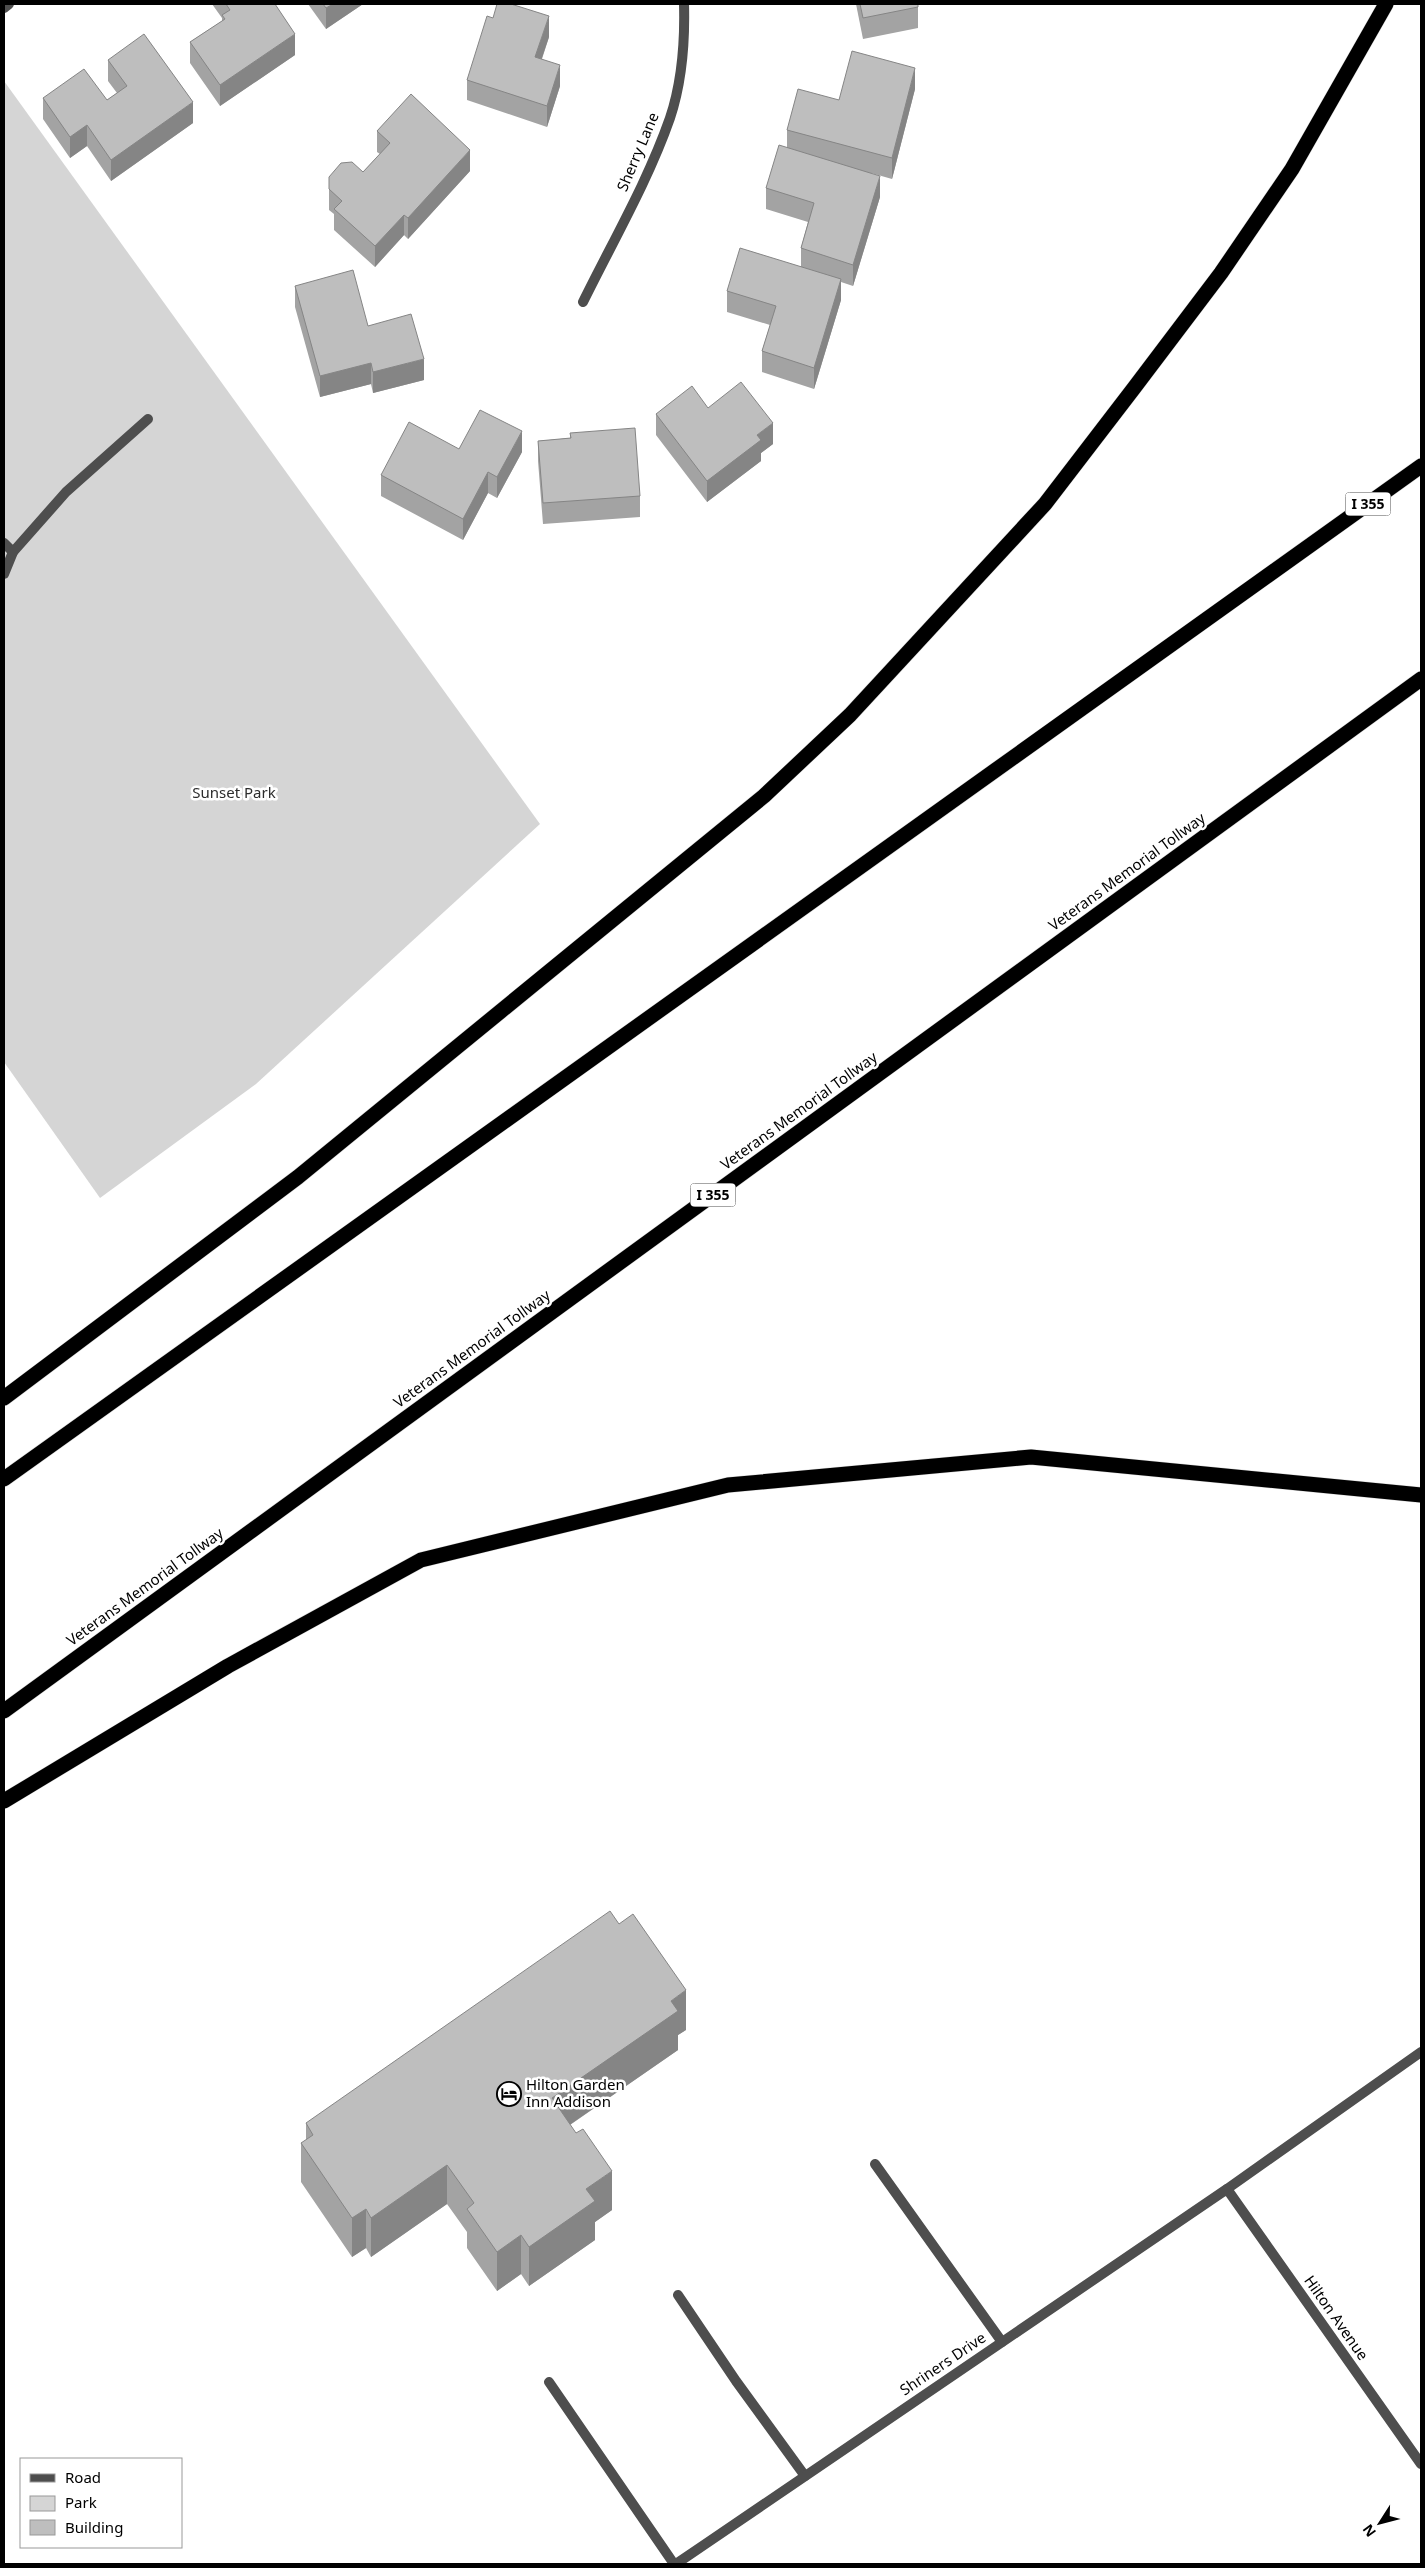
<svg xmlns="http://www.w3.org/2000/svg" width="1425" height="2568" font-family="'Noto Sans',sans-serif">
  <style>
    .park { fill: #d5d5d5 }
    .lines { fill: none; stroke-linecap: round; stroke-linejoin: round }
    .motorway-casing { stroke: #dbdbdb; stroke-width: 16 }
    .service { stroke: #4e4e4e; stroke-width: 10 }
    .minor { stroke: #4e4e4e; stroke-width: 10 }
    .motorway { stroke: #000; stroke-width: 15 }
    .wall { fill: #a3a3a3 }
    .shaded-wall { fill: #858585 }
    .building { fill: #bebebe; stroke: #858585 }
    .labels { text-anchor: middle; stroke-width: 5; stroke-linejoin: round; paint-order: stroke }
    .shield { fill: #fff; stroke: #4c4c4c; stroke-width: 1 }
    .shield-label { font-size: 14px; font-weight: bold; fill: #000 }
    .street-label { font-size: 15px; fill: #000; stroke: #fff }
    .park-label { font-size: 15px; fill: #2c2c2c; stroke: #fff }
    .poi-label { font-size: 15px; fill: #000; stroke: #fff; text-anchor: start }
  </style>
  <rect width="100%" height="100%" fill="#fff"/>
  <path class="park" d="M4,81l536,743 -284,260 -156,114 -96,-136z"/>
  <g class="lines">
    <defs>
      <g id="motorway">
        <path d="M4,1398l294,-221 466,-381 86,-81 195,-211 89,-116 87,-115 71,-104 94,-165"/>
        <path d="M4,1479l1417,-1013"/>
        <path d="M4,1711l1417,-1032"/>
        <path d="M4,1801l224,-135 193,-106 307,-75 303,-28 390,38"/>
      </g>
    </defs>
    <use href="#motorway" class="motorway-casing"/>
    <g class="service">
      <path d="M4,543l9,9"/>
      <path d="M4,574l9,-22 53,-60 82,-73"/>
      <path d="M875,2164l127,178"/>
      <path d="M1227,2189l194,-137"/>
      <path d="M678,2295l58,86 69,95"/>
      <path d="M549,2382l125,182"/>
    </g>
    <g class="minor">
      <path d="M4,8l5,-4"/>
      <path d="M583,302c30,-61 65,-121 87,-184 12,-36 15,-77 14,-114"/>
      <path d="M676,2564l551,-375 194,275"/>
    </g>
    <use href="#motorway" class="motorway"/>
  </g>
  <g class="wall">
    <path d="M212,4h63l20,51 -75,51 -30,-43v-21l32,-21v-3z"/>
    <path d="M308,4h55l-37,25z"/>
    <path d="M856,4h62v24l-55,11z"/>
    <path d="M549,37l-7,22 18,27 -13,41 -80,-27v-20z"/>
    <path d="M108,60l85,63 -82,58 -24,-35 -17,12 -27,-39v-21l64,2 10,-7 -9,-12z"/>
    <path d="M915,89l-23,90 -21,-6 9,24 -27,89 -12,-4v18l-27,89 -52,-17v-21l8,-26 -43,-13v-21l74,-25v-18l7,-26 -42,-13v-21l21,-41v-17l52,-30z"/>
    <path d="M377,131l93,40 -62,68 -4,-4 -29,32 -41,-37v-16l-5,-4v-33l34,-5 17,-18 -3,-2z"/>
    <path d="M295,286l73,40 56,54 -51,13 -2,-9 -51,13 -25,-90z"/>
    <path d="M708,408l65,36 -12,9v8l-54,41 -51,-67v-21z"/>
    <path d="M570,433l70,63v21l-97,7 -5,-63v-20l32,-3z"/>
    <path d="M459,449l63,3 -25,46 -9,-5 -25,47 -82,-44v-21z"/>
    <path d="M686,2030l-8,5v15l-108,75 42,85 -17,12v18l-66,46 -8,-12 -24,17 -30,-43v-16l-20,-28 -76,53 -5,-9 -14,9 -51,-75v-39l5,-3v-17z"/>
  </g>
  <g class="shaded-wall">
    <path d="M333,4h30l-37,25v-21z"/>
    <path d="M549,16v21l-14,41v-21z"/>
    <path d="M295,34v21l-75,51v-21z"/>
    <path d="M560,65v21l-13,41v-21z"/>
    <path d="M915,68v21l-23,90v-21z"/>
    <path d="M193,102v21l-82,58v-21z"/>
    <path d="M87,125v21l-17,12v-21z"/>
    <path d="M470,150v21l-62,68v-21z"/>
    <path d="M880,176v21l-27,89v-21z"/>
    <path d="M404,215v20l-29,32v-21z"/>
    <path d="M841,279v21l-27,89v-21z"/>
    <path d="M424,359v21l-51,13v-21z"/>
    <path d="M371,363v21l-51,13v-21z"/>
    <path d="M773,423v21l-12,9v8l-54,41v-21l50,-46z"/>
    <path d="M522,431v21l-25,46v-21z"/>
    <path d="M488,472v21l-25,47v-21z"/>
    <path d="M686,1990v40l-8,5v15l-126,87v-39l119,-97z"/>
    <path d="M447,2165v39l-76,53v-39z"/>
    <path d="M612,2171v39l-17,12v18l-66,46v-39l57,-58z"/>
    <path d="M366,2209v39l-14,9v-39z"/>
    <path d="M521,2235v39l-24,17v-39z"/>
  </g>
  <g class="building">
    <path d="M226,4h49l20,30 -75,51 -30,-43 35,-23 -3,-4 8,-5z"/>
    <path d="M323,4h10l-7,4z"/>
    <path d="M497,4h14l38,12 -14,41 25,8 -13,41 -80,-26 20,-64 6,2z"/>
    <path d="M860,4h58v3l-55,11z"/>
    <path d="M144,34l49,68 -82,58 -24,-35 -17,12 -27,-39 41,-29 23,31 20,-14 -19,-26z"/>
    <path d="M852,51l63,17 -23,90 -105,-28 11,-41 41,11z"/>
    <path d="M411,94l59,56 -62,68 -4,-3 -29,31 -41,-37 8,-8 -13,-12v-12l12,-14 11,-1 11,10 27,-29 -13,-12z"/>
    <path d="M779,145l101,31 -27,89 -52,-17 13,-45 -48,-15z"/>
    <path d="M740,248l101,31 -27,89 -52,-17 14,-45 -49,-15z"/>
    <path d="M353,270l15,56 43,-12 13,45 -51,13 -2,-9 -51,13 -25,-90z"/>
    <path d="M741,382l32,41 -16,12 4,5 -54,41 -51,-67 36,-28 16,22z"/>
    <path d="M480,410l42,21 -25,46 -9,-5 -25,47 -82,-44 28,-53 50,27z"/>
    <path d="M635,428l5,68 -97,7 -5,-62 33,-3 -1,-5z"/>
    <path d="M610,1911l9,13 14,-10 53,76 -15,11 7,10 -126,87 24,35 7,-4 29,42 -26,18 9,12 -66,46 -8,-12 -24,17 -30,-43 7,-6 -27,-38 -76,53 -5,-9 -14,9 -51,-75 12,-8 -7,-12z"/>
  </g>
  <defs>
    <symbol id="hotel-ring" viewBox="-11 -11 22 22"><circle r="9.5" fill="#fff" stroke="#000" stroke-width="1.5"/><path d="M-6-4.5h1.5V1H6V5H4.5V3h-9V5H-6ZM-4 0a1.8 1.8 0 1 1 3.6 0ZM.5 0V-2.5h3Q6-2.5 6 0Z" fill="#000"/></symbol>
  </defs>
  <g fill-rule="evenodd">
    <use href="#hotel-ring" x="495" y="2080" width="28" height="28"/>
  </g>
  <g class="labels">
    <g class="shield">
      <rect x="1345.5" y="492.5" width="45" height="23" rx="4"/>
      <rect x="690.5" y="1183.5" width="45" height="23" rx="4"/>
    </g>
    <g class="shield-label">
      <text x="1368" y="509">I 355</text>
      <text x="713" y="1200">I 355</text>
    </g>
    <g class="street-label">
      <text transform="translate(638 152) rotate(-67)" y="5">Sherry Lane</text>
      <text transform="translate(1127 872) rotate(-36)" y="5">Veterans Memorial Tollway</text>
      <text transform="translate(799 1111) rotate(-36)" y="5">Veterans Memorial Tollway</text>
      <text transform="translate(472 1349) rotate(-36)" y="5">Veterans Memorial Tollway</text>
      <text transform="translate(145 1587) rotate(-36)" y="5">Veterans Memorial Tollway</text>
      <text transform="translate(1336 2318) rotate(55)" y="5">Hilton Avenue</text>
      <text transform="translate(943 2364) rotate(-34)" y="5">Shriners Drive</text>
    </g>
    <g class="park-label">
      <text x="234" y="798">Sunset Park</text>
    </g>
    <g class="poi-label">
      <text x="526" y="2090">Hilton Garden<tspan x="526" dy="17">Inn Addison</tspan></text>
    </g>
  </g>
  <rect width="1425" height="2568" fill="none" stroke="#000000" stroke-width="10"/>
  <rect x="20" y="2458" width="162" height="90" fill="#ffffff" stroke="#999999"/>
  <rect x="30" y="2474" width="25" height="8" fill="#4e4e4e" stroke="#999999"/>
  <text x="65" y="2483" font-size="15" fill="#000000">Road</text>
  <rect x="30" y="2496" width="25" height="15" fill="#d5d5d5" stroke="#999999"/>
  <text x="65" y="2508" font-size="15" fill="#000000">Park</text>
  <rect x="30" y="2520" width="25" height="15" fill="#bebebe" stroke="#999999"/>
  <text x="65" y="2533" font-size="15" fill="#000000">Building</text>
  <g transform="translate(1380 2523) rotate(234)" stroke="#ffffff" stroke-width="4" paint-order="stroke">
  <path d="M0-4L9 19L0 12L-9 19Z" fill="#000000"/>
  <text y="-8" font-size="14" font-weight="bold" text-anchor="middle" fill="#000000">N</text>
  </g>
</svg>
